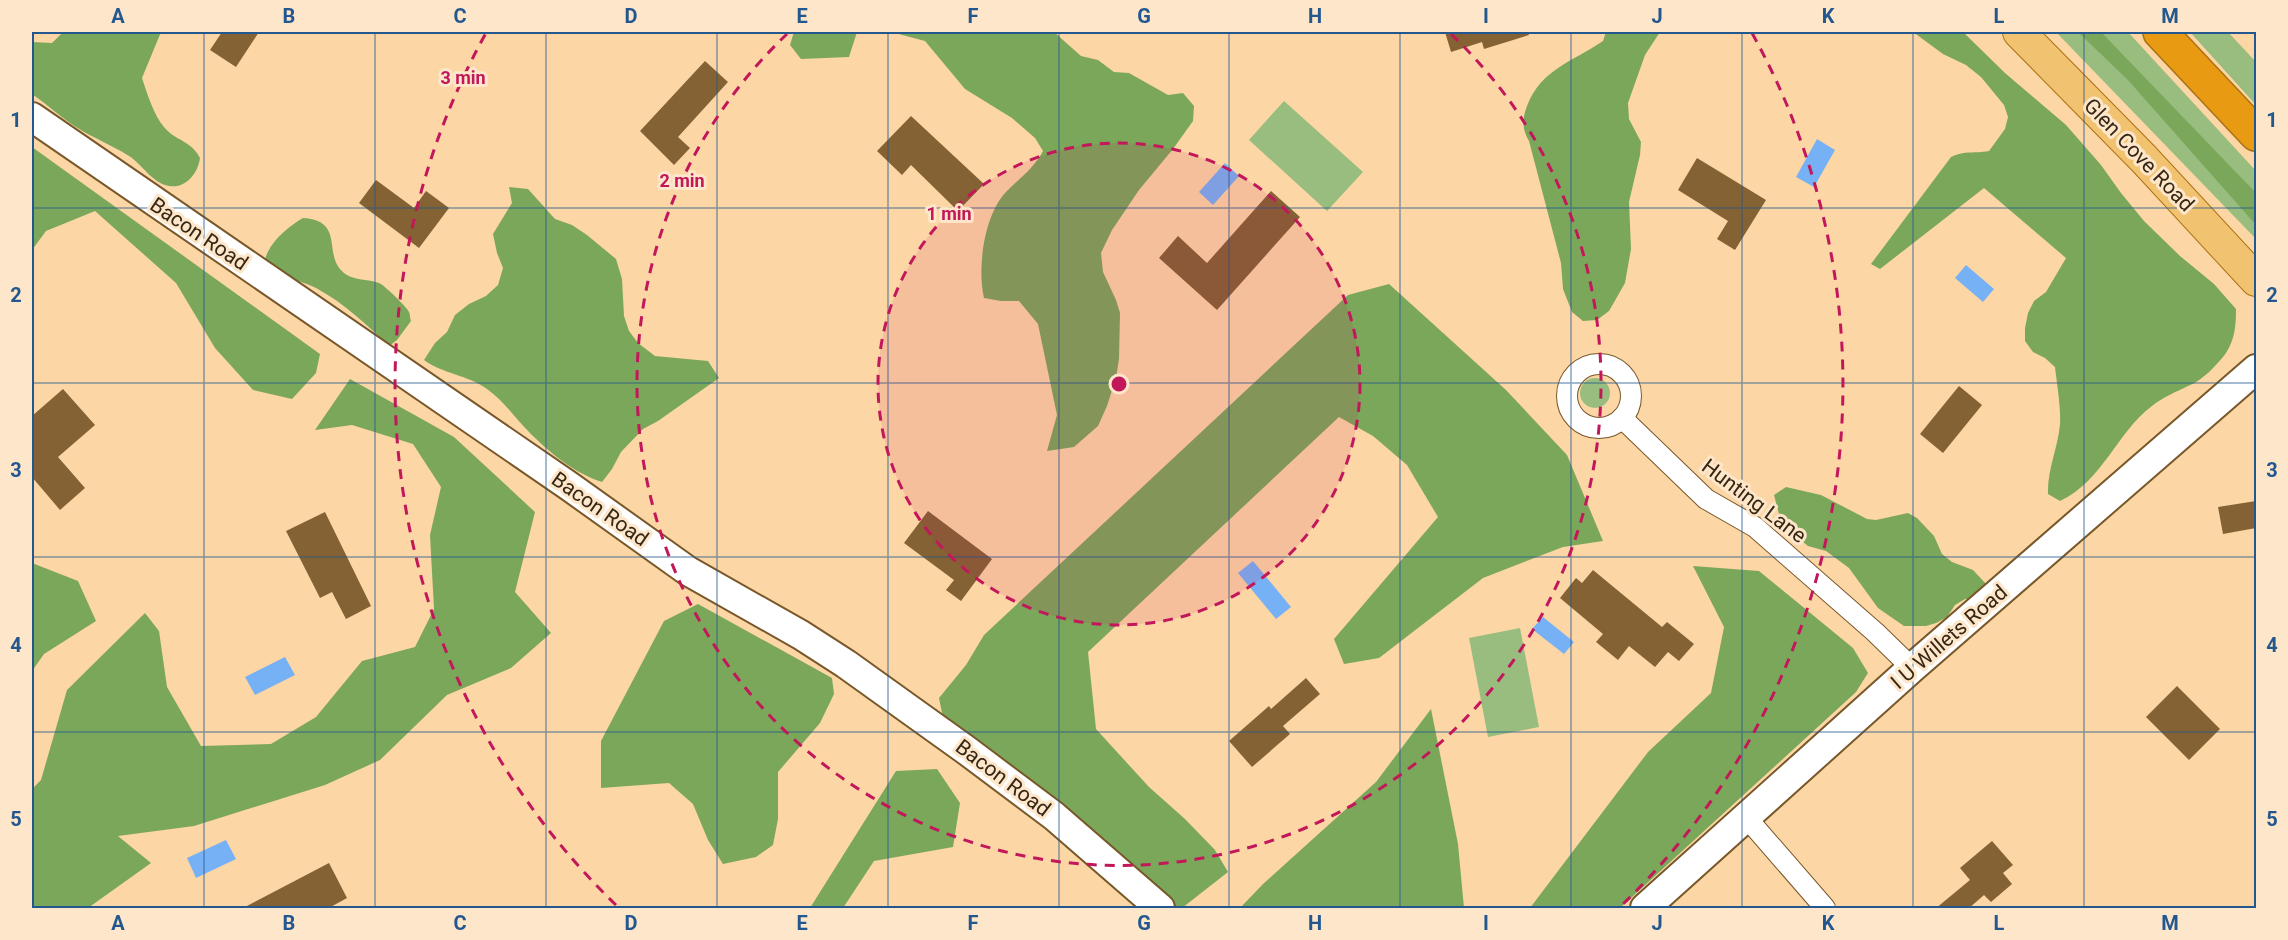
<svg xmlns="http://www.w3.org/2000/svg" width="2288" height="940" font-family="Roboto,sans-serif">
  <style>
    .green { fill: #98bd7e }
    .forest { fill: #7ba75a }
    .water { fill: #77b1f5 }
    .building { fill: #846234 }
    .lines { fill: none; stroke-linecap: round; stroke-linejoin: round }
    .street-casing { stroke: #785729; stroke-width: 22 }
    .secondary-casing { stroke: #785729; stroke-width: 32 }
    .primary-casing { stroke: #aa7213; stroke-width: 34 }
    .highway-casing { stroke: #aa7213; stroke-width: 36 }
    .street { stroke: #fff; stroke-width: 20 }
    .secondary { stroke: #fff; stroke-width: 28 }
    .primary { stroke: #f1c371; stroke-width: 32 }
    .highway { stroke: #e89b12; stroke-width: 33 }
    .grid { fill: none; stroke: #23578f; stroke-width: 1.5; stroke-opacity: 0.55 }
    .ring { fill: none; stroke: #c2185b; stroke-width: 3; stroke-dasharray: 10 8 }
    .labels { text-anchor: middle; stroke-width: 6; stroke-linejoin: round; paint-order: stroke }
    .street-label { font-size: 21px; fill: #362714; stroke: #fde6c9 }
    .centre { fill: #c2185b; stroke: #fde6c9; stroke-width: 3 }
    .ring-label { font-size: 18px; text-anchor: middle; font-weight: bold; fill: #c2185b; stroke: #fde6c9; stroke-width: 6; stroke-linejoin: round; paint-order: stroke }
    .neatline { fill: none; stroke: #23578f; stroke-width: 2 }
    .grid-label { font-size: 20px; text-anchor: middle; font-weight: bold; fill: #23578f }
  </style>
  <rect width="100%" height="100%" fill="#fcd6a5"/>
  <g class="green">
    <path d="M2056,32h72l128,139v68z"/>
    <path d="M2190,32h38l28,30v43z"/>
    <path d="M1284,101l79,71 -36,39 -78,-71z"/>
    <circle cx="1595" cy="393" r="15"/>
    <path d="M1520,628l19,99 -51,10 -19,-99z"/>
  </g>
  <g class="forest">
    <path d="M63,32h98l-19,46c5,15 12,38 22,49 11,14 27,13 36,31 -2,15 -14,31 -31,28 -17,-3 -27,-22 -40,-30 -17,-11 -36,-18 -53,-29 -16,-10 -29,-23 -44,-33v-52l20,1z"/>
    <path d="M794,32h63l-8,25 -48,2 -11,-14z"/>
    <path d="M891,32h163l27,24 17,4 16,12 15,1 39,22 15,-2 11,13 -1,15 -20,28 -34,41 -27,40 -11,23 2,19 13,28 4,13 -1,46 -3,19 -9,28 -9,20 -24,21 -27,4 10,-36 -19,-91 -19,-23h-18l-17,-3c-7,-30 0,-83 22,-106 14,-14 28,-24 37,-41l-8,-13 -23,-20 -47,-29 -40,-48z"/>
    <path d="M1606,32h54l-15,23 -17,48 1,16 12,23 -1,13 -11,47 2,47 -6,34 -16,28 -12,9 -14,1 -11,-9 -9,-23 -2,-26 -32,-122c-7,-12 -7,-22 -2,-35 14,-37 47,-45 76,-65z"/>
    <path d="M1913,32h50l42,41 61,52 35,40 20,28 23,28 36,35 34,28 22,25c0,16 -1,30 -10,44 -10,13 -23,27 -38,33 -12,6 -25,11 -36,20 -36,27 -49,75 -92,95l-12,-7c-1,-24 10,-46 12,-70 1,-17 -3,-39 -5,-57l-10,-9 -12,-6 -8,-11v-13l3,-15 6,-12 12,-9 20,-34 -82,-70 -104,81 -9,-5 80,-107c16,-7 22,-3 38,-6l16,-22 3,-12 -4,-12 -23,-28 -15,-12 -23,-11z"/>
    <path d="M2078,32h23l155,161v32l-128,-145z"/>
    <path d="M32,147l288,207 -4,19 -24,26 -39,-9 -38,-42 -39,-65 -81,-72 -49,20 -14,19z"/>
    <path d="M509,187l19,2 27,30 17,6 15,10 29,24 6,20 2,37 5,15 9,12 17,13 53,5 11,17 -61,43 -15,8 -22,23 -9,17 -10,13c-28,-9 -52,-29 -73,-50 -14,-14 -25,-31 -42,-43 -19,-14 -44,-15 -63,-29l11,-17 12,-11 8,-17 14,-11 17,-8 12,-11 5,-17 -6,-15 -4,-19 19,-31z"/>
    <path d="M303,218c40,2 22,34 37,51 11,13 26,9 39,14 4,1 28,24 30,29 1,1 1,7 2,9l-14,19 -8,6c-23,-22 -45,-43 -73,-58 -17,-9 -38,-10 -52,-22 1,-20 22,-38 39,-48z"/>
    <path d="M1389,284l117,106 61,65 36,86 -40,6 -80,31 -104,80 -35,6 -10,-25 104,-122 -31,-52 -34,-29 -34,-19 -251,235 8,77 53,58 36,32 30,31 13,22 -46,36h-5l-176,-150 -58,-40 -4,-20 27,-33 18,-30 364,-340z"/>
    <path d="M350,379l104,58 81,75 -20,80 36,41 -40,35 -64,27 -67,65 -55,25 -131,41 -76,10 33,27 -63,45h-56v-119l9,-9 26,-90 78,-77 14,18 8,56 34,59 70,-2 45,-27 46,-56 53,-14 19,-38 -4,-74 11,-48 -28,-43 -61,-19 -37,5z"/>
    <path d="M1786,487l35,8 46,24 9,1 32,-7 9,5 17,18 8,18 10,8 21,8 15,16 -13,13h-10l-10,6 -8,12 -11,6 -10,3h-22l-26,-18 -29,-40 -23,-17 -18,-5 -18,-15 -11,-17 -5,-19z"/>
    <path d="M32,563l46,18 18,40 -52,33 -12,17z"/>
    <path d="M1693,566l66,5 94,77 15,25 -12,19 -236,216h-90l118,-156 63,-59 13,-66z"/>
    <path d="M698,604l134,74 2,16 -14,29 -42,49v47l-5,26 -17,12 -33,7 -15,-24 -15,-36 -24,-21 -68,5v-47l63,-120z"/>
    <path d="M1431,709l27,135 6,64h-224l23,-24 113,-102z"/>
    <path d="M937,769l23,34 -7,44 -79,14 -31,47h-33l86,-137z"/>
  </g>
  <g class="water">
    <path d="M1817,139l18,11 -21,37 -18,-10z"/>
    <path d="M1225,163l14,13 -26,29 -14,-13z"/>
    <path d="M1966,265l28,24 -11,13 -28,-24z"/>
    <path d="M1253,561l38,46 -15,12 -38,-46z"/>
    <path d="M1543,617l31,25 -10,12 -32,-25z"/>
    <path d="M285,657l10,18 -40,20 -10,-18z"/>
    <path d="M226,840l10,19 -40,19 -9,-20z"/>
  </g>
  <g class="building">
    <path d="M222,32h37l-23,35 -26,-17z"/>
    <path d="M1445,32h83l1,3 -45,14 -2,-7 -31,10z"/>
    <path d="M705,61l23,21 -50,55 12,11 -16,17 -34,-34z"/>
    <path d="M911,116l73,68 -26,27 -47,-46 -9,10 -25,-24z"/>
    <path d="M1697,158l69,42 -31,50 -18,-11 11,-18 -50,-31z"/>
    <path d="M376,180l38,28 12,-17 23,17 -30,40 -60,-45z"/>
    <path d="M1271,191l29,26 -83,93 -58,-52 19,-22 29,27z"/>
    <path d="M1959,386l23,19 -39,48 -23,-19z"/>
    <path d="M63,389l32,36 -37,32 27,31 -25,22 -28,-33v-61z"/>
    <path d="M2256,501v27l-33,6 -5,-27z"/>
    <path d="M928,511l64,48 -31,42 -15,-11 8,-10 -50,-37z"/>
    <path d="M325,512l46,94 -25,13 -14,-27 -12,6 -34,-67z"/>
    <path d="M1593,570l69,57 5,-5 27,22 -15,17 -11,-9 -13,15 -26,-21 -11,14 -22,-18 7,-8 -43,-36 16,-20 6,5z"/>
    <path d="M1306,678l14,16 -37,32 7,8 -38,33 -23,-26 40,-35 2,3z"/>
    <path d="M2177,686l43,43 -31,31 -43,-43z"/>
    <path d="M1992,841l21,24 -10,8 9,11 -21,18 -7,-7 -16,14h-33l35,-29 -10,-12z"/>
    <path d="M329,863l18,35 -20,11h-86z"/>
  </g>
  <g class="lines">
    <defs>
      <g id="street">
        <circle cx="1599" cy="396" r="32"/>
        <path d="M1622,418l84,81 49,28 120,105 37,36"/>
        <path d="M1746,817l79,91"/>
      </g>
      <g id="secondary">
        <path d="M32,117l537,369 119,85 113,64 45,29 120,86 88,66 106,92"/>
        <path d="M1645,908l267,-240 344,-299"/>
      </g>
      <path id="primary" d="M2019,32l125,127 112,121"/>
      <path id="highway" d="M2160,32l96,102"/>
    </defs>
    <use href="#street" class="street-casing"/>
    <use href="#secondary" class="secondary-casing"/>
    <use href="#primary" class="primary-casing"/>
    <use href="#highway" class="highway-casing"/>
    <use href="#street" class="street"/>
    <use href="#secondary" class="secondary"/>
    <use href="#primary" class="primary"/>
    <use href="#highway" class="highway"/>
  </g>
  <path class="grid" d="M204,32v876M375,32v876M546,32v876M717,32v876M888,32v876M1059,32v876M1229,32v876M1400,32v876M1571,32v876M1742,32v876M1913,32v876M2084,32v876M32,208h2224M32,383h2224M32,557h2224M32,732h2224"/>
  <circle cx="1119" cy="384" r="241" fill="#c2185b" fill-opacity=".12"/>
  <g class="ring">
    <circle cx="1119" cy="384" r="241"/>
    <path d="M1451 34A482 482 0 1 1 787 34"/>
    <path d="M616 905A724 724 0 0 1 486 33M1752 33A724 724 0 0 1 1622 905"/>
  </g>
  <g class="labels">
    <g class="street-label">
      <text transform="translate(2139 155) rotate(46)" y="7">Glen Cove Road</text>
      <text transform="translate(199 234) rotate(34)" y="7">Bacon Road</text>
      <text transform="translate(1754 501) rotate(37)" y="7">Hunting Lane</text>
      <text transform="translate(600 509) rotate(35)" y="7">Bacon Road</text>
      <text transform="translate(1949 637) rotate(-41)" y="7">I U Willets Road</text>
      <text transform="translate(1003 778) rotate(37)" y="7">Bacon Road</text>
    </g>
  </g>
  <circle cx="1119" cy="384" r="9" class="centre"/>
  <g class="ring-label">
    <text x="463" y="84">3 min</text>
    <text x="682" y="187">2 min</text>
    <text x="949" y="220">1 min</text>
  </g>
  <rect width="2288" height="940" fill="none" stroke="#fde6c9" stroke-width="66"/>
  <rect x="33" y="33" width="2222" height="874" class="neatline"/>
  <g class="grid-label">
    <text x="118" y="23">A</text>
    <text x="289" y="23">B</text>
    <text x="460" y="23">C</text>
    <text x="631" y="23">D</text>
    <text x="802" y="23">E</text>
    <text x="973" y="23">F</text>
    <text x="1144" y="23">G</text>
    <text x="1315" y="23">H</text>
    <text x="1486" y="23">I</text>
    <text x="1657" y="23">J</text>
    <text x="1828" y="23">K</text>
    <text x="1999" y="23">L</text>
    <text x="2170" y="23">M</text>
    <text x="16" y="127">1</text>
    <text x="2272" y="127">1</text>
    <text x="16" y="302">2</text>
    <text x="2272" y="302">2</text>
    <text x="16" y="477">3</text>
    <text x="2272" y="477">3</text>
    <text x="16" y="652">4</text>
    <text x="2272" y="652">4</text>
    <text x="16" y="826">5</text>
    <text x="2272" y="826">5</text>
    <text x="118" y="930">A</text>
    <text x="289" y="930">B</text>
    <text x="460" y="930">C</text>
    <text x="631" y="930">D</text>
    <text x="802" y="930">E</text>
    <text x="973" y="930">F</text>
    <text x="1144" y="930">G</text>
    <text x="1315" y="930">H</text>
    <text x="1486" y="930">I</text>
    <text x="1657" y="930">J</text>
    <text x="1828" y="930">K</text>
    <text x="1999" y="930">L</text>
    <text x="2170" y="930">M</text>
  </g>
</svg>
